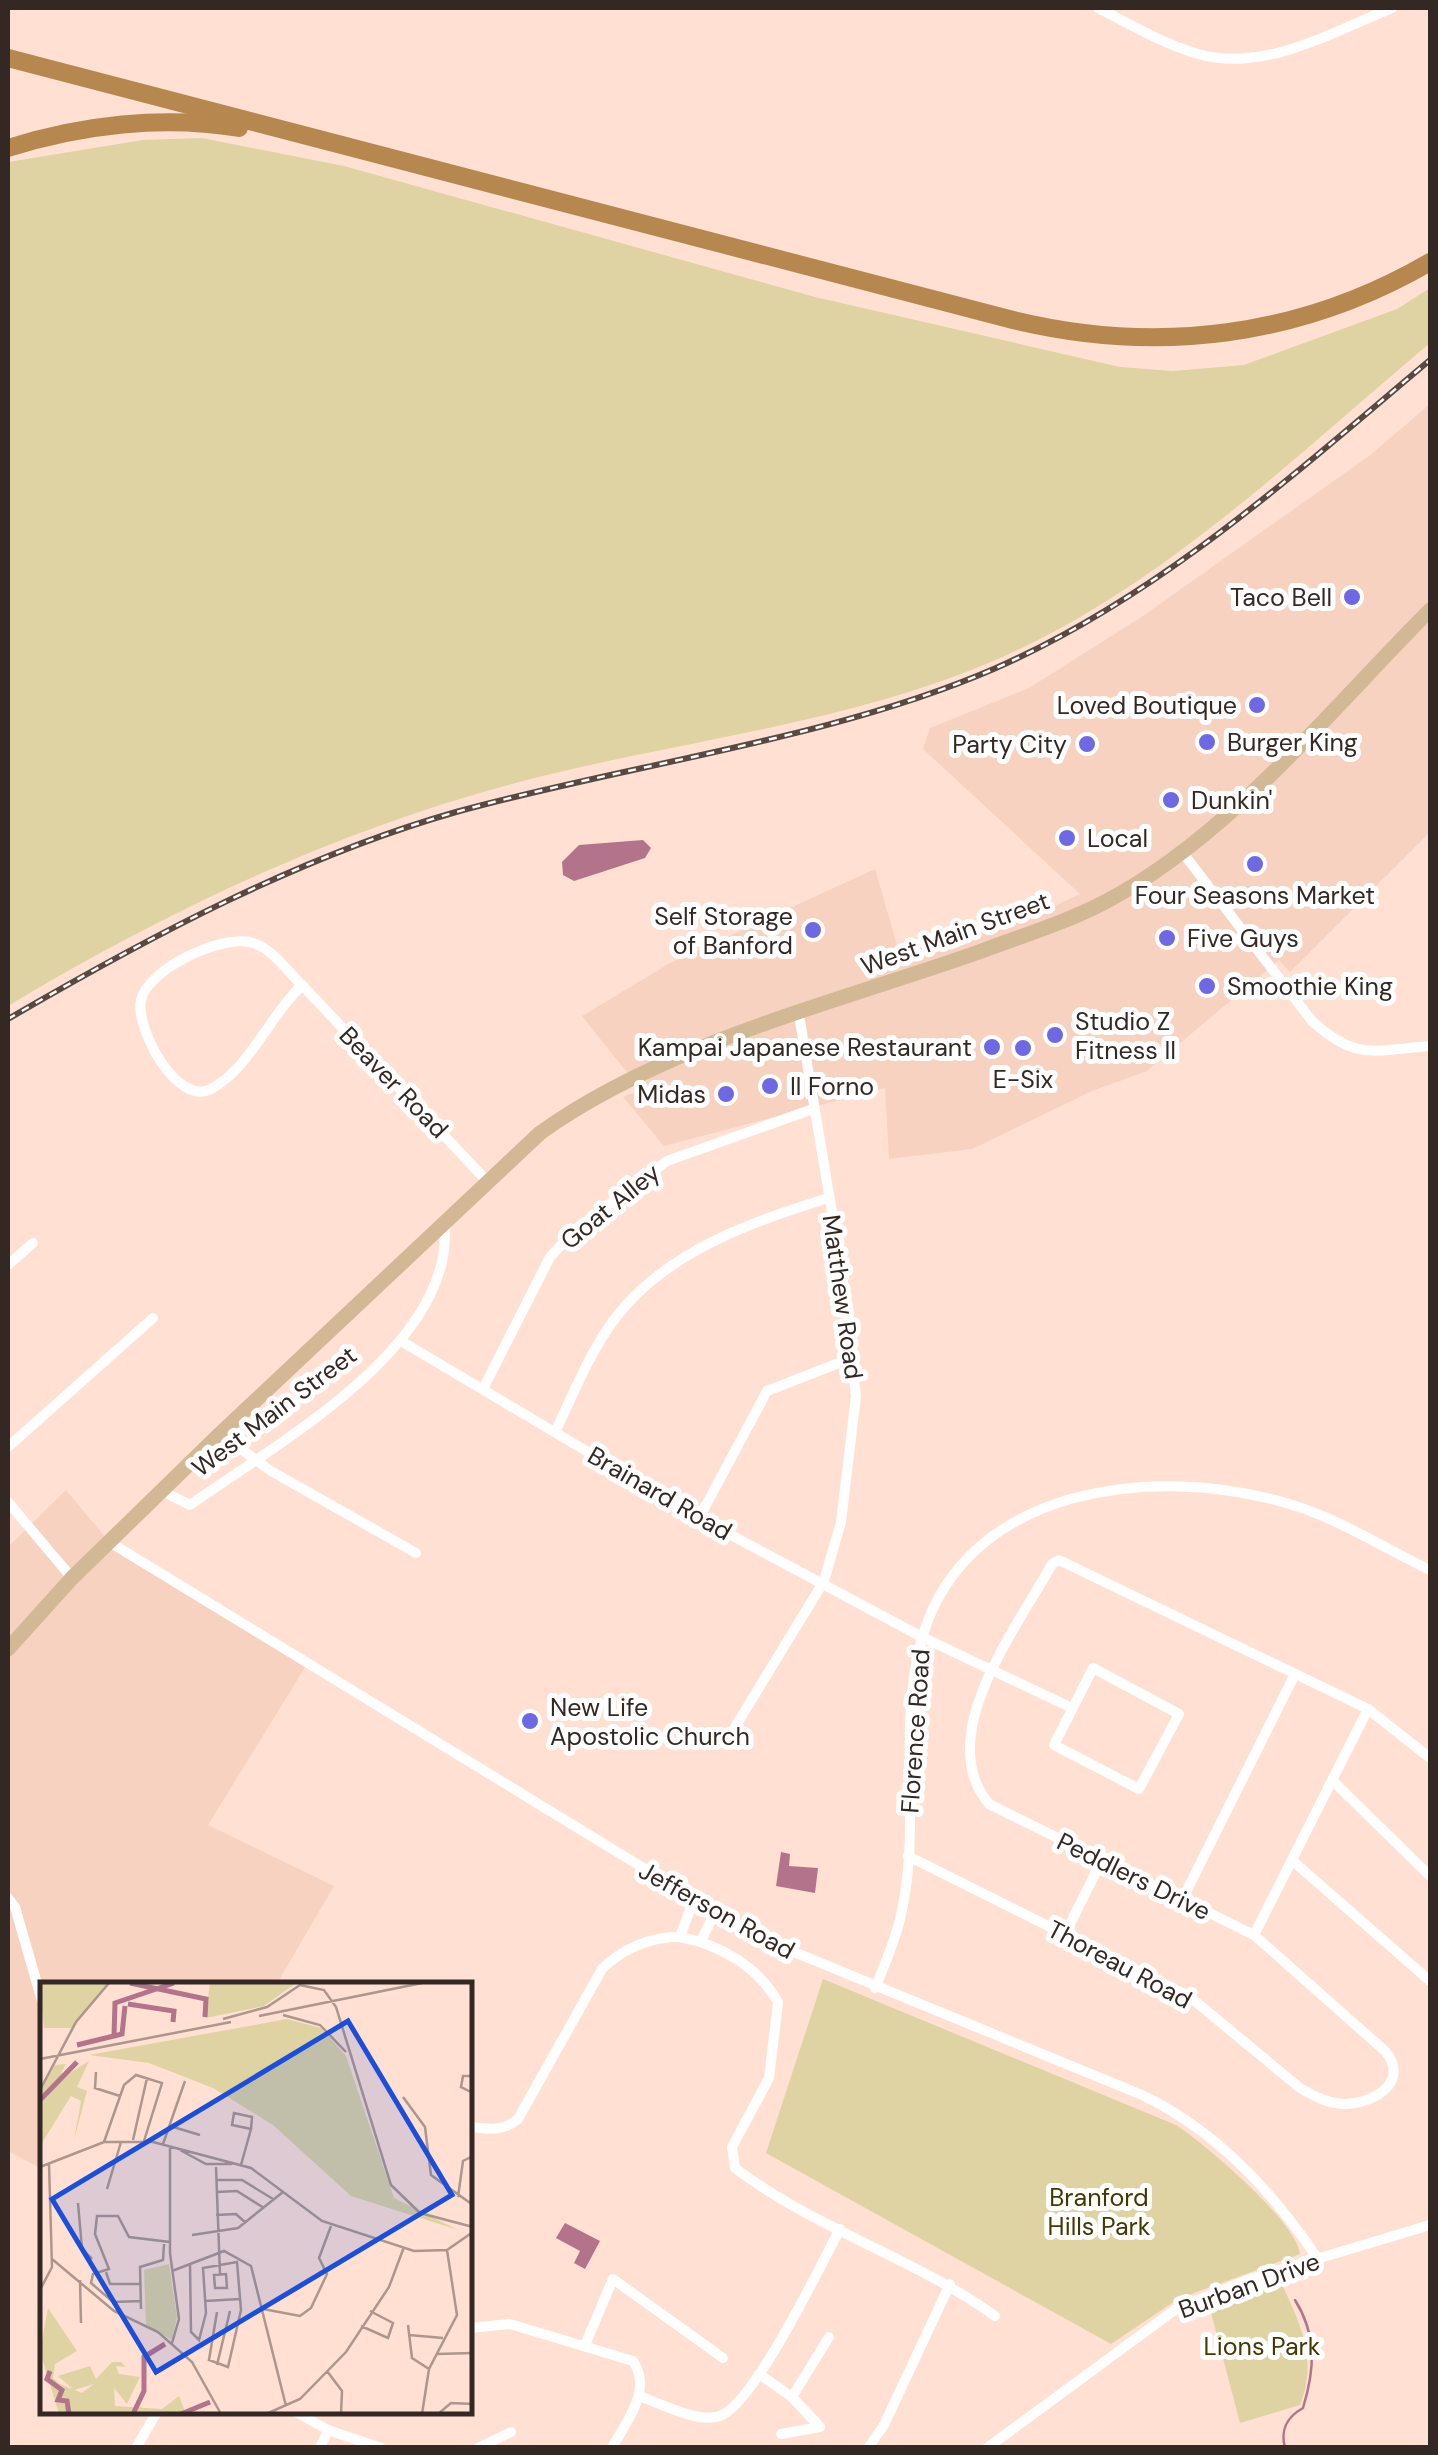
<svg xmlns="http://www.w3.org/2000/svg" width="1438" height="2455" font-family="'DM Sans',sans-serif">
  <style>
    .built { fill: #f7d2c1 }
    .green { fill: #dfd3a3 }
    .water { fill: #b3748b }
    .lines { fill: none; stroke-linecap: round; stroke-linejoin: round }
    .stream { stroke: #b3748b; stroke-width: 2.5 }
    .street { stroke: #fff; stroke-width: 10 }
    .primary { stroke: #d3b896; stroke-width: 15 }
    .highway { stroke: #b68850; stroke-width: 18 }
    .rail-casing { stroke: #584a43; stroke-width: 6 }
    .rail { stroke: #fff; stroke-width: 2.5; stroke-dasharray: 8; stroke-linecap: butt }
    .poi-dot { fill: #6e68e2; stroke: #fff; stroke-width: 4 }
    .labels { text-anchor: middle; stroke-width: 10; stroke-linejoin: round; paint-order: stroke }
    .poi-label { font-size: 25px; fill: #332823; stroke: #fff; text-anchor: start }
    .street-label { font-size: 25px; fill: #332823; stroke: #fff }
    .park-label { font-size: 25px; fill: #433702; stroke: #fff }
    .inset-river { fill: none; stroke: #b3748b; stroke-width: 5 }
    .inset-road { fill: none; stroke: #ad968d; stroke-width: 2.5 }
    .view { fill: #1d4ed8; fill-opacity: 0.15; stroke: #1d4ed8; stroke-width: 5 }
    .inset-edge { fill: none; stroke: #332823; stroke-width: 5 }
  </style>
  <rect width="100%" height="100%" fill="#ffe0d3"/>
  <g class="built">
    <path d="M1430,404v428l-140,140 -11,-12 -132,111 -55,20 -120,58 -83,10 -4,-71 -221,58 -41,-49 18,-7 -59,-74 88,-53 205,-94 25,86 150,-47 30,-14 -157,-145 7,-21 99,-40 111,-70 229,-162z"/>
    <path d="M66,1490l45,54 196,120 -99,161 126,61 -58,99h-234v184l-34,-18v-604z"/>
  </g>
  <g class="green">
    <path d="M202,138l142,28 471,131 305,70 53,4 71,-6 153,-56 33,-21v55c-126,106 -253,229 -402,302 -156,77 -335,92 -501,135 -183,47 -358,129 -519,226v-844l135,-22z"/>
    <path d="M823,1979l353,146c29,19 121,97 124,129l-122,45 -67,45 -345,-191z"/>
    <path d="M1279,2278c20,43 40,80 21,127l-60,18 -30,-114 13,-14z"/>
  </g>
  <g class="water">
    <path d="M643,840l8,8 -6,10 -71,23 -11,-6 -1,-13 17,-17z"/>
    <path d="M781,1852l9,2 -1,12 29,2 -3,25 -39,-7z"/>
    <path d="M565,2223l35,18 -15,28 -11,-6 6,-12 -24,-13z"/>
  </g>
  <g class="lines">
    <path class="stream" d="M1285,2448c-5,-19 2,-31 18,-40 12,-39 14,-73 -8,-108"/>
    <g class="street">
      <path d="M1098,8c32,16 65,36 100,46 66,19 134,-22 194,-46"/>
      <path d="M1183,853l129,168c45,41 63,29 118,25"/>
      <path d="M302,985c-14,-13 -28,-34 -46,-41 -29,-13 -108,24 -115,56 -6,28 36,107 70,89 39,-21 59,-74 91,-104l184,195"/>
      <path d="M8,1265l25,-22"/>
      <path d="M401,1341l298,177 223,119 150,71"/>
      <path d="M483,1389l67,-132 25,-27 92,-69 146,-52"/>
      <path d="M555,1432c21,-43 39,-92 72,-128 53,-58 129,-83 201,-106"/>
      <path d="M220,1434l51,37 145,82"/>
      <path d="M8,1447l145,-129"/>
      <path d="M162,1491l28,14c84,-60 269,-161 254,-283"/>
      <path d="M8,1502l64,76"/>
      <path d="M699,1518l68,-127 87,-34"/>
      <path d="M111,1543l644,393 387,159c75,36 130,96 176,164"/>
      <path d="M1093,1668l86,46 -40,75 -85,-44z"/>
      <path d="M732,1732l92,-151 17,-59 15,-126 -15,-130 -42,-251"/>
      <path d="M1335,1783l95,93"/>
      <path d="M908,1856l282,141 110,91c14,8 28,16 45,16 31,-1 65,-23 40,-53l-131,-116 -265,-131c-57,-68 28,-176 63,-240l7,-4 309,149 62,49"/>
      <path d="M1294,1862l136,119"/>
      <path d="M8,1898l7,9 27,94"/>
      <path d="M1181,1902l113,-226"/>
      <path d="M1065,1934l36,-72"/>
      <path d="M1254,1935l114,-226"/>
      <path d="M680,1937c41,8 77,29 98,65l-9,76 -37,69 3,21c80,61 178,89 260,148"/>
      <path d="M701,1941l14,-29"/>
      <path d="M875,1988c10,-24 22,-52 27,-78 19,-89 -5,-184 20,-272 45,-154 235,-173 364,-135 50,14 98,45 144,67"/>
      <path d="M470,2127c19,2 33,5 48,-8l84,-150c20,-20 49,-33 78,-32l14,-38"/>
      <path d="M470,2328l40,-4 123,37c20,30 -7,60 -21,87"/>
      <path d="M585,2345l28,-66 110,79"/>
      <path d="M759,2374l33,23 28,30 -39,7"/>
      <path d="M639,2396c20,7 61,28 81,20 35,-13 100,-150 120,-187"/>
      <path d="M792,2397l37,-60"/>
      <path d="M296,2412l32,18 53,18"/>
      <path d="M136,2448l21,-36"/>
      <path d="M320,2448l8,-18"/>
      <path d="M478,2448l33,-16"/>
      <path d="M868,2448l16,-23 66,-141"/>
      <path d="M987,2448l189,-139 74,-30 180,-54"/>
    </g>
    <path class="primary" d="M8,1649l64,-71 148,-144 320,-301c124,-89 294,-130 439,-181 42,-16 86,-29 126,-50 124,-65 227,-194 325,-292"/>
    <g class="highway">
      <path d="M8,58l1005,262c145,35 288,17 417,-58"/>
      <path d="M8,148c73,-23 155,-33 231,-20"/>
    </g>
    <defs>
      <path id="rail" d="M8,1019c141,-82 290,-162 448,-207 174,-48 377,-73 540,-144 164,-72 298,-194 434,-308"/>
    </defs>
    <use href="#rail" class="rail-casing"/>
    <use href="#rail" class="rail"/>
  </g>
  <g class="poi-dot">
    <circle cx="1352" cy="597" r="10"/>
    <circle cx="1257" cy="705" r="10"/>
    <circle cx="1207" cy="742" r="10"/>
    <circle cx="1087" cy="744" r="10"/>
    <circle cx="1171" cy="800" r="10"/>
    <circle cx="1067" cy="838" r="10"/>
    <circle cx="1255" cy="864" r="10"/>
    <circle cx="813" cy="930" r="10"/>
    <circle cx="1167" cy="938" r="10"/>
    <circle cx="1207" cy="986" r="10"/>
    <circle cx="1055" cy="1035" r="10"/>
    <circle cx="992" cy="1047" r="10"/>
    <circle cx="1023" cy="1048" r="10"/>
    <circle cx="770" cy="1086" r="10"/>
    <circle cx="726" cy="1094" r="10"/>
    <circle cx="530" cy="1721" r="10"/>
  </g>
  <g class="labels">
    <g class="poi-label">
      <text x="1332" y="606" text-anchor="end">Taco Bell</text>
      <text x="1237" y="714" text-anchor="end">Loved Boutique</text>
      <text x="1227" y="751">Burger King</text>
      <text x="1067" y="753" text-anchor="end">Party City</text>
      <text x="1191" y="809">Dunkin'</text>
      <text x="1087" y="847">Local</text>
      <text x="1255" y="904" text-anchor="middle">Four Seasons Market</text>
      <text x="793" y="925" text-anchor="end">Self Storage<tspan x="793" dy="29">of Banford</tspan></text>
      <text x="1187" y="947">Five Guys</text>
      <text x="1227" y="995">Smoothie King</text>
      <text x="1075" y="1030">Studio Z<tspan x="1075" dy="29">Fitness II</tspan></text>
      <text x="972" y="1056" text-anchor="end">Kampai Japanese Restaurant</text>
      <text x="1023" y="1088" text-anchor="middle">E-Six</text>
      <text x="790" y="1095">Il Forno</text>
      <text x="706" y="1103" text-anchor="end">Midas</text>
      <text x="550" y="1716">New Life<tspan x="550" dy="29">Apostolic Church</tspan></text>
    </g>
    <g class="street-label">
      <text transform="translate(955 933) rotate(-20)" y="9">West Main Street</text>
      <text transform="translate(394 1082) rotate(46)" y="9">Beaver Road</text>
      <text transform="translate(610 1206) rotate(-39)" y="9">Goat Alley</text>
      <text transform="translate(843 1297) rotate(82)" y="9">Matthew Road</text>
      <text transform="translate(274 1411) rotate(-37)" y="9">West Main Street</text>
      <text transform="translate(660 1493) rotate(30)" y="9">Brainard Road</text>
      <text transform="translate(915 1731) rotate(-86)" y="9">Florence Road</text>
      <text transform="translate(1134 1876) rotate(26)" y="9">Peddlers Drive</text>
      <text transform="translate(717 1910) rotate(29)" y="9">Jefferson Road</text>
      <text transform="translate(1120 1964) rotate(28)" y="9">Thoreau Road</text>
      <text transform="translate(1249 2285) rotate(-20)" y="9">Burban Drive</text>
    </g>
    <g class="park-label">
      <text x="1099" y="2206">Branford<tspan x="1099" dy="29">Hills Park</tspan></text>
      <text x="1262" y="2355">Lions Park</text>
    </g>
  </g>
  <g transform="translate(40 1982)">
    <rect width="432" height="432" fill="#ffe0d3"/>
    <path d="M0,1h68l-36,45h-28zM170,1h86l-32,23 -59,12zM247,37l34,9 25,28 48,142 64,32 -107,-34 -78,-71 -60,-37 -64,-25 -60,-8zM49,79l-12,26 10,4 -13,49 7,-39 -10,-5 -31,50v-54l15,-27 11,-1 -5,9 6,2zM129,282l8,53 -5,23 -26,-15 -2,-55zM8,326l29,43 -22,13 -2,14 7,6 22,9 12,-9 -20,6 -16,-14 32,-10 6,13 16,-17h9l5,5 -10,-1 3,8 21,3 -13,27 -13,-16 1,18 47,3 17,-13 7,18h-127l-19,-63z" fill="#dfd3a3"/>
    <path class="inset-river" d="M90,1l76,16 -1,18M88,22l46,7 -1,11M74,54l8,-2 3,-28M37,63l37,-9 1,-33 59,-20M0,118l37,-38M10,389l-3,8 15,11 -4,10 9,1 2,13M93,432l11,-23v-34l21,-13M141,432l29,-12"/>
    <path class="inset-road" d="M243,33l37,10 26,27M219,34l163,-33M183,37l44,-12 33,-22 24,5 12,17 55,178 29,28 53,14M0,77l191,-37M56,90l-1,16 25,8M433,94h-10l-2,11 12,6M0,108l36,-68 33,-39M363,115l22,30 6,48 42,30M130,144l30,9M93,158l14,-62M64,160l20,-57 12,-10 26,8 -18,58M123,162l22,-63M130,164v107l9,66 -7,24M140,168l26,14h26M201,183l10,-36 -19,-4 2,-12 18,4 -1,12M0,185l64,-25h49l98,26 71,53 92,30 33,-1 26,-18M176,185l4,107M176,198h26l31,19M67,207l14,-47M176,210l21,-1 27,17M418,215l5,-36 10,-5M38,221l4,46 10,10M176,233l20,-1 10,9M152,253l46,-7 45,-36M12,277l62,52 44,21 34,30 29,52M150,283l1,67 8,8 7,-27 -3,-45 34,-6 4,48 -13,57 -19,-7 8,-48M132,289l52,-20 27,15 35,140M66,290l4,12h30M186,292l1,14h-12l-1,-13zM40,298l1,43M0,308l12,-23 -3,-104M102,319l-29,1 -22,-19 2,-9 16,-5 -14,-35 2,-18h21l11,21 41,5M165,319l35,-2M101,327l-1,-42 23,-7 1,-16M223,327l37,7 11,-8 16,-34 -8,-16 12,-32M368,343l4,33 17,11M321,344l27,12 5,-15 -23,-12M369,353l34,3M397,372l36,-1M177,383l13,-54M287,389l15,20 -1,23M226,432l34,-15 46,-47 43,-65 15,-40M382,432l7,-45 28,-54 -10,-65M398,432l13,-11 22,1"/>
    <path class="view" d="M308,39l104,174 -296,177 -104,-173z"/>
    <rect width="432" height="432" class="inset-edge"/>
  </g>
  <rect width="1438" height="2455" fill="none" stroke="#332823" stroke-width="20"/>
</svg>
